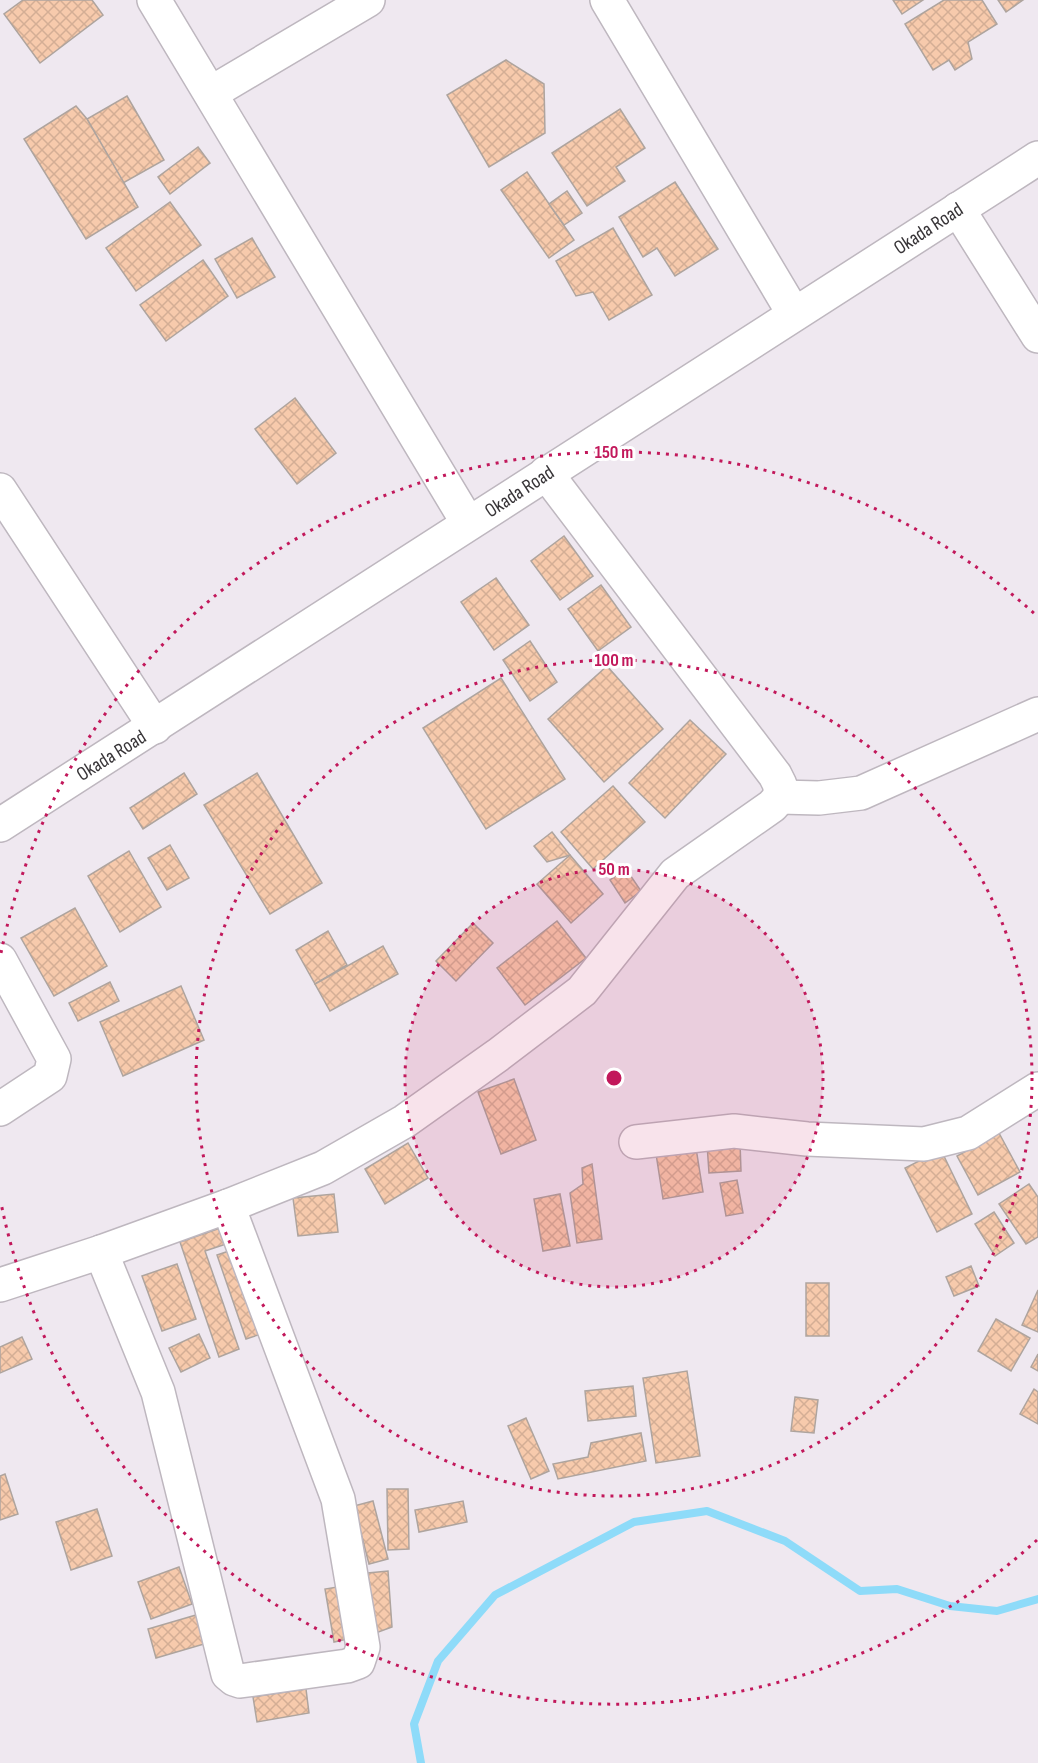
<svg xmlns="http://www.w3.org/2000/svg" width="1038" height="1763" font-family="'Sofia Sans Condensed',sans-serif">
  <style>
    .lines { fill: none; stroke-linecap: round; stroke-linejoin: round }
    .stream { stroke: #8edbf9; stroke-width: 8 }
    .building { fill: url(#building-cross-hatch); stroke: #aea49e; stroke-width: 1.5 }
    .minor-casing { stroke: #beb7bf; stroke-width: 36 }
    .minor { stroke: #fff; stroke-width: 33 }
    .ring { fill: none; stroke: #c2185b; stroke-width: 3; stroke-dasharray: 3 6 }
    .labels { text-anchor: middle; stroke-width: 6; stroke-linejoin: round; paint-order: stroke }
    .street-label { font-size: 20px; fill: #383538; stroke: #fff }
    .centre { fill: #c2185b; stroke: #fff; stroke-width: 3 }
    .ring-label { font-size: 18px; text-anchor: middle; font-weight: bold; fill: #c2185b; stroke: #fff; stroke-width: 6; stroke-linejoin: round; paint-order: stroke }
  </style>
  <defs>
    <pattern id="building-cross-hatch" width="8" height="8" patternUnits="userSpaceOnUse" patternTransform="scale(1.5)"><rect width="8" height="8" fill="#f7caac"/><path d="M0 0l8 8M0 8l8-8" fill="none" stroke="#d4ae95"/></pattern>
  </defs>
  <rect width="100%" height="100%" fill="#efe8f0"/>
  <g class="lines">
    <path class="stream" d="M421,1763l-7,-39 24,-63 57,-66 139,-73 73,-11 78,30 75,50 37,-2 53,17 47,5 41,-12"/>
  </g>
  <g class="building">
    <path d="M23,0h69l11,15 -63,48 -36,-49z"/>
    <path d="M893,0h30l-21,14z"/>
    <path d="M944,0h38l15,24 -29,18 4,17 -17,11 -6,-10 -16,10 -28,-46z"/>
    <path d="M998,0h25l-17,12z"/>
    <path d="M506,60l38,24 1,49 -56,34 -42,-72z"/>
    <path d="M127,96l37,64 -41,23 -36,-64z"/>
    <path d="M76,106l11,13 51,88 -52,32 -62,-100z"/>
    <path d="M620,109l25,39 -29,19 9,14 -38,25 -35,-53z"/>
    <path d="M198,147l12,16 -40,31 -12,-17z"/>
    <path d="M527,172l47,68 -25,18 -48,-68z"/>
    <path d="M675,182l43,67 -43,27 -18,-28 -14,9 -24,-40z"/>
    <path d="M567,191l15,22 -18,12 -15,-21z"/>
    <path d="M170,202l31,43 -65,46 -30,-43z"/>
    <path d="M613,228l39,67 -43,25 -16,-28 -17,4 -20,-35z"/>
    <path d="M252,238l23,39 -38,21 -22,-39z"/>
    <path d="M203,260l25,36 -62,45 -26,-36z"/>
    <path d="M295,398l41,55 -39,31 -42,-55z"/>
    <path d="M564,536l29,40 -33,24 -29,-39z"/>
    <path d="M496,578l33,47 -35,25 -33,-48z"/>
    <path d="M601,585l30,42 -33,24 -30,-42z"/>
    <path d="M530,641l27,41 -27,19 -27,-41z"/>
    <path d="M607,666l56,63 -59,53 -56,-63z"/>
    <path d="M501,678l64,101 -79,50 -63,-101z"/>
    <path d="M690,720l36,34 -61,64 -36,-35z"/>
    <path d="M184,773l13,21 -54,35 -13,-21z"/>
    <path d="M257,773l65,110 -52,31 -66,-109z"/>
    <path d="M613,786l32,36 -52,47 -32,-37z"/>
    <path d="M552,832l18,23 -23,7 -13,-16z"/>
    <path d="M170,845l19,33 -22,12 -19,-32z"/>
    <path d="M129,851l32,56 -41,25 -32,-56z"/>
    <path d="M570,855l33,39 -32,29 -34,-39z"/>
    <path d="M626,869l15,22 -16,12 -15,-23z"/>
    <path d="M75,908l32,58 -53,30 -33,-58z"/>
    <path d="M557,921l29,37 -61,47 -28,-37z"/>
    <path d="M473,923l20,20 -37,38 -20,-20z"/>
    <path d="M328,931l19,34 -32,19 -19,-34z"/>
    <path d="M383,946l15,28 -68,37 -15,-27z"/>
    <path d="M110,982l9,19 -41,20 -9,-18z"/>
    <path d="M181,986l23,54 -81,36 -23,-54z"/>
    <path d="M514,1079l22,61 -35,14 -23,-62z"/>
    <path d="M999,1133l21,39 -42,23 -21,-39z"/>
    <path d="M740,1142l1,29 -32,2 -2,-29z"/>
    <path d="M408,1143l20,35 -43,26 -20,-35z"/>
    <path d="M696,1148l7,44 -40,7 -7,-45z"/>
    <path d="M941,1150l31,64 -35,18 -32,-64z"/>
    <path d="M592,1164l10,75 -25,4 -7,-50 13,-9 -1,-16z"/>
    <path d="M737,1180l6,33 -17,3 -6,-33z"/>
    <path d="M1029,1184l9,13v40l-12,7 -27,-40z"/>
    <path d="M334,1194l4,38 -40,4 -5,-38z"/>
    <path d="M560,1194l10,52 -27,5 -9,-52z"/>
    <path d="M994,1212l20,31 -19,13 -20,-32z"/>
    <path d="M229,1225l6,16 -30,10 34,98 -20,8 -39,-115z"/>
    <path d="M235,1249l29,84 -18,6 -29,-84z"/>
    <path d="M177,1264l19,55 -34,12 -20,-55z"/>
    <path d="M971,1266l8,20 -25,10 -8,-19z"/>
    <rect x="806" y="1283" width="23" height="53"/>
    <path d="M1038,1290v42l-16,-7z"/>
    <path d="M996,1319l34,19 -19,33 -33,-20z"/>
    <path d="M199,1334l11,24 -29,14 -12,-24z"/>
    <path d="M22,1337l10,22 -32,14v-26z"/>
    <path d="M1038,1354v17l-7,-4z"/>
    <path d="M687,1371l13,85 -44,7 -13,-85z"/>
    <path d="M633,1386l3,30 -48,5 -3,-30z"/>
    <path d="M1034,1389l4,3v32l-18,-10z"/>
    <path d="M795,1397l23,3 -4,33 -23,-2z"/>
    <path d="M526,1418l23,53 -18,8 -23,-53z"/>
    <path d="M641,1433l5,28 -88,18 -5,-15 35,-7 3,-14z"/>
    <path d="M5,1474l13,40 -18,6v-44z"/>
    <path d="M387,1489h21l1,60 -21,1z"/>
    <path d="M373,1501l15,58 -19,5 -15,-58z"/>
    <path d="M463,1501l4,21 -48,10 -4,-22z"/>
    <path d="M97,1509l15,47 -41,14 -15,-48z"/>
    <path d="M179,1567l13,37 -41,15 -13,-37z"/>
    <path d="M388,1571l4,56 -19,7 -5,-61z"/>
    <path d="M343,1586l9,52 -18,4 -9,-53z"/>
    <path d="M196,1615l8,29 -48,14 -8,-29z"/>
    <path d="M306,1689l3,24 -52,9 -4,-25z"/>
  </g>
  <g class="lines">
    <defs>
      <g id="minor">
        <path d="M154,0l314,523"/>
        <path d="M607,0l187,314"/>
        <path d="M211,93l157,-93"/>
        <path d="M958,209l80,127"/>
        <path d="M0,490l155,237"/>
        <path d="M780,797l39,1 42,-5 177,-79"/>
        <path d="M0,825l1038,-667"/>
        <path d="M0,960l54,99 -4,17 -50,33"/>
        <path d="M636,1142l98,-11 73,8 117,5 44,-11 70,-44"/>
        <path d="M101,1252l57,140 70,282 6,5 6,2 107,-15 11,-4 5,-15 -25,-148 -110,-293"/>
        <path d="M0,1285l101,-33 127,-46 95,-38 82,-47 93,-66 84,-64 93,-117 97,-68 8,-9v-12l-5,-10 -229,-302"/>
      </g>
    </defs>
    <use href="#minor" class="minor-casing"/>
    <use href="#minor" class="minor"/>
  </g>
  <circle cx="614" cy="1078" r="209" fill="#c2185b" fill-opacity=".12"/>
  <g class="ring">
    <circle cx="614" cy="1078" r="209"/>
    <circle cx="614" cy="1078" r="418"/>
    <path d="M1037 1540A626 626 0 0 1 1 1203M1 953A626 626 0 0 1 1037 616"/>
  </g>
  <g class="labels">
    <g class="street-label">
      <text transform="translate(928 228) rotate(-33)" y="7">Okada Road</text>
      <text transform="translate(519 491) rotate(-33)" y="7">Okada Road</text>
      <text transform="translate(111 755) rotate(-32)" y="7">Okada Road</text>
    </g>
  </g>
  <circle cx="614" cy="1078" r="9" class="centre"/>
  <g class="ring-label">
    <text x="614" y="458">150 m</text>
    <text x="614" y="666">100 m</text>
    <text x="614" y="875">50 m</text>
  </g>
</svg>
